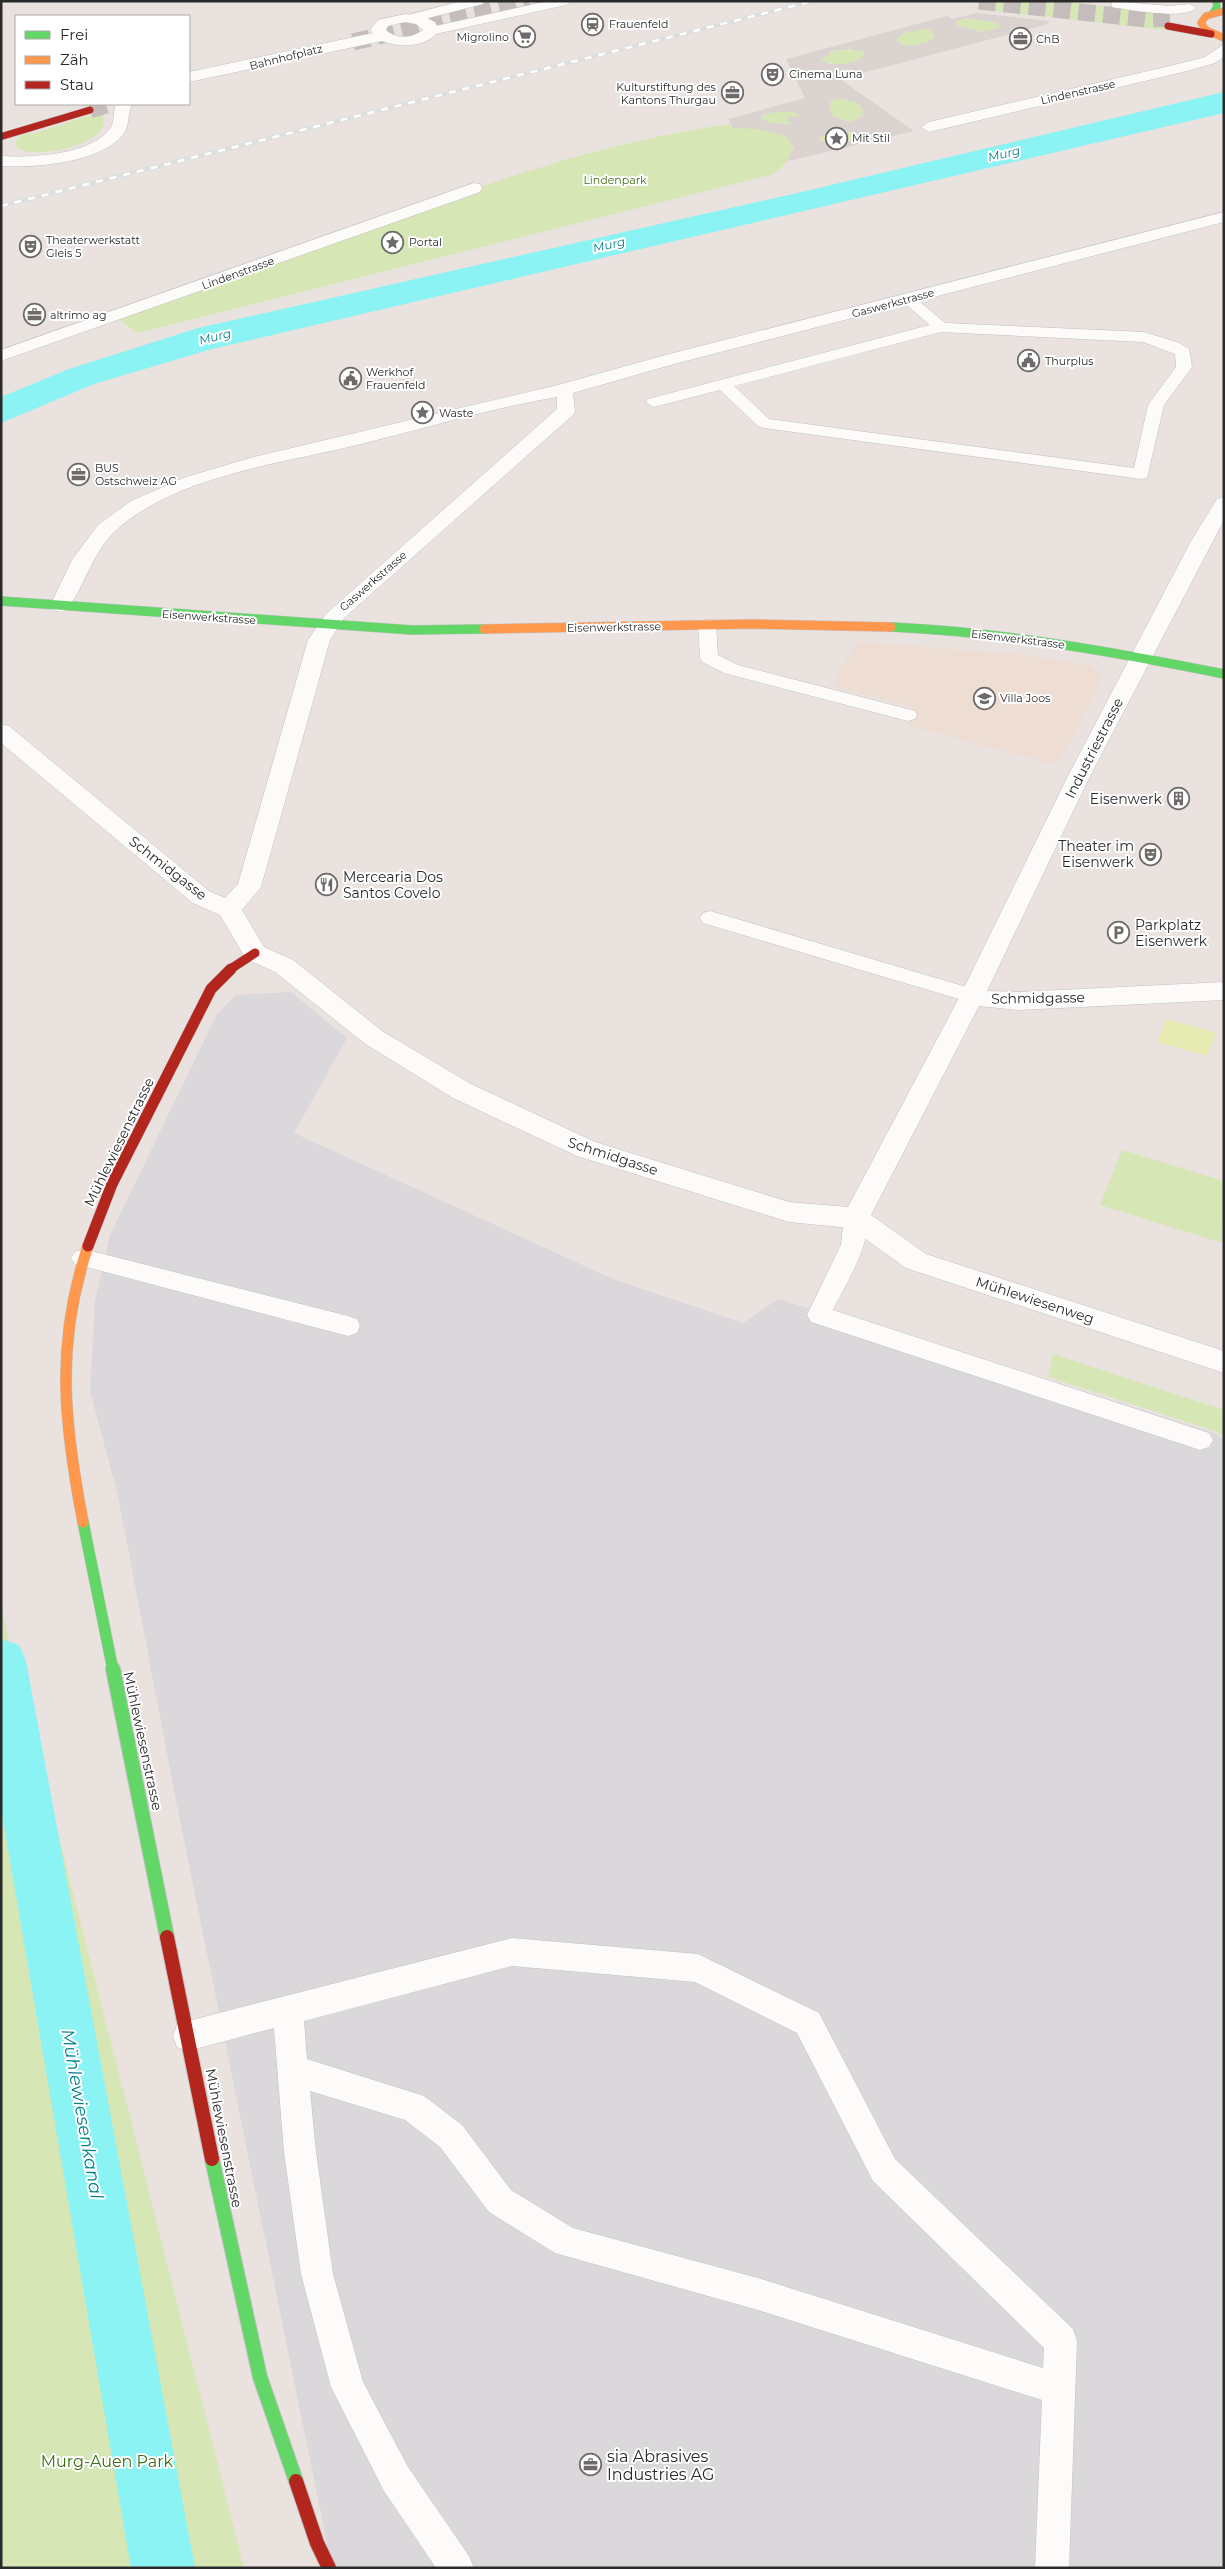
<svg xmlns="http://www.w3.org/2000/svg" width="1225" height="2569" font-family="Montserrat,sans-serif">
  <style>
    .industrial { fill: #dbd8db }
    .education { fill: #eeddd2 }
    .green { fill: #d6e6b4 }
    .pitch { fill: #e6ebb1 }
    .plaza { fill: #dad3cf; fill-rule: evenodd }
    .water { fill: #8bf3f3 }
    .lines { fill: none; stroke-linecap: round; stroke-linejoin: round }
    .canal { fill: #8bf3f3; fill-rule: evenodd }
    .primary-tunnel { stroke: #c4bdbb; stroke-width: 17; stroke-dasharray: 17 8; stroke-linecap: butt }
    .lane-casing { stroke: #c3c1c1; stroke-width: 1 }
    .street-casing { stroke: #c3c1c1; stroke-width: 1 }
    .fast-far3-casing { stroke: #c3c1c1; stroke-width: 8 }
    .fast-far2-casing { stroke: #c3c1c1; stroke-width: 10 }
    .fast-far1-casing { stroke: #c3c1c1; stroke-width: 12 }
    .fast-casing { stroke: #c3c1c1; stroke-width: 16 }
    .slow-far2-casing { stroke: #c3c1c1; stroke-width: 8 }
    .slow-far1-casing { stroke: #c3c1c1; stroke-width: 10 }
    .slow-casing { stroke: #c3c1c1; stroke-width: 12 }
    .jam-far3-casing { stroke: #c3c1c1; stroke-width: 8 }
    .jam-far2-casing { stroke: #c3c1c1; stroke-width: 10 }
    .jam-far1-casing { stroke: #c3c1c1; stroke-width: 12 }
    .jam-casing { stroke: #c3c1c1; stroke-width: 16 }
    .lane { fill: #fcfbfa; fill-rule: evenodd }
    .street { fill: #fcfbfa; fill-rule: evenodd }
    .fast-far3 { stroke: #63d668; stroke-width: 7 }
    .fast-far2 { stroke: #63d668; stroke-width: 9 }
    .fast-far1 { stroke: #63d668; stroke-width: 11 }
    .fast { stroke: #63d668; stroke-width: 14 }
    .slow-far2 { stroke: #ff974d; stroke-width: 7 }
    .slow-far1 { stroke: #ff974d; stroke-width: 9 }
    .slow { stroke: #ff974d; stroke-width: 11 }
    .jam-far3 { stroke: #b3261e; stroke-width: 7 }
    .jam-far2 { stroke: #b3261e; stroke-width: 9 }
    .jam-far1 { stroke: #b3261e; stroke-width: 11 }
    .jam { stroke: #b3261e; stroke-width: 14 }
    .rail-casing { stroke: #dddedf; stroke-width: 4 }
    .rail { stroke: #fff; stroke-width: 2.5; stroke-dasharray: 7; stroke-linecap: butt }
    .labels { text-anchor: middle; stroke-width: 4; stroke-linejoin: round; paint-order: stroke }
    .far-poi-label { font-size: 11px; fill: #2a2a2a; stroke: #fff; text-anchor: start }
    .far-street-label { font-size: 11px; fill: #2a2a2a; stroke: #fff }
    .far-park-label { font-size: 11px; fill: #3d6f12; stroke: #fff }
    .far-water-label { font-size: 12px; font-style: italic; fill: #037f8a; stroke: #fff }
    .street-label { font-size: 14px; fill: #2a2a2a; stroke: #fff }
    .poi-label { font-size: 14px; fill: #2a2a2a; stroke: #fff; text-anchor: end }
    .near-poi-label { font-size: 16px; fill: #2a2a2a; stroke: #fff; text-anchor: start }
    .near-park-label { font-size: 16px; fill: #3d6f12; stroke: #fff }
    .near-water-label { font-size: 18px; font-style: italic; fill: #037f8a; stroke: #fff }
  </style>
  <rect width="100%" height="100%" fill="#eae2df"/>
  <path class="industrial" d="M291,992l56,46 -53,95 319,146 130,44 35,-24 268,80 168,54 10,6v1129h-892l-157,-772 -57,-300 -28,-105 5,-90 15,-66 107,-221 19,-19z"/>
  <path class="education" d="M858,642l156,12 76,11 12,12 -3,10 -42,78 -151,-40 8,-17 -78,-21 2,-4 -6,-1z"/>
  <g class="green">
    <path d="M1007,1h51l111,13 -5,16 -193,-22z"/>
    <path d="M968,18l29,5 3,5 -18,4 -26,-7 -1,-3z"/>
    <path d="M922,29l9,1 4,6c-7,10 -26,13 -37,6l-1,-4 10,-6z"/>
    <path d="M841,50h17l6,3 1,3c-10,10 -32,11 -44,4l5,-6z"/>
    <path d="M840,98l19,6 5,8 -2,5 -13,5 -17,-6 -3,-11 2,-4z"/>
    <path d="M83,104h21c-4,9 3,18 -3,26 -12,17 -68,30 -85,17v-7l10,-7 6,1 62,-20z"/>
    <path d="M777,112h15l12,4 -15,8 -18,-1 -9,-4v-3z"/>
    <path d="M731,124l57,10 7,20 -21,20 -637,159 -23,-18c92,-32 183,-65 275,-97 111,-39 224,-78 342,-94z"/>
    <path d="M838,131l16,1 7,4c-10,10 -30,8 -42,4l5,-6z"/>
    <path d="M1122,1150l102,31 -2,62 -122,-38z"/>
    <path d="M1053,1354l171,56v26l-9,-5 -167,-54z"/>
    <path d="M1,1608l243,960h-243z"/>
  </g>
  <path class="pitch" d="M1166,1019l50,14 -9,23 -50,-14z"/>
  <path class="plaza" d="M977,13l72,8 -1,3 -208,55 74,52 -125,30 -1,-3 6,-11 -8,-11 -28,-7 -25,-1 -5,-9 77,-21 -19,-39 161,-43 5,3zM968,18l29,5 3,5 -18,4 -26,-7v-3l4,-2zM922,29l9,1 4,6 -6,5 -12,4h-15l-4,-3 -1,-4 5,-4zM850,49l14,3v4l-7,5 -13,3h-15l-8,-4 11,-9zM840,98l19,6 5,8 -2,5 -13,5 -17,-6 -3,-11 2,-4zM777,112h15l11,4 -17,1 1,4 7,2 -5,1 -18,-1 -9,-4v-4zM838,131l16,1 7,4 -4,3 -16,4h-14l-8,-3 5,-6z"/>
  <path class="water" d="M1224,92v21l-1012,236 -118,35 -93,39v-26l68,-28 129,-41 595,-134z"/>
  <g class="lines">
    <path class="canal" d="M1,1639l18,6 7,16 169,907h-64l-130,-760z"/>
    <g class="primary-tunnel">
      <path d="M979,1l167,18 25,-1"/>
      <path d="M353,42l176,-41"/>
      <path d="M90,110l19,-6"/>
    </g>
    <defs>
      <g id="lane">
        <path d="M462,1h22l-1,3 -70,18 -6,-4 1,-3z"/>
        <path d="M548,1h24l-6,4 -135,30 -7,-4 7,-4z"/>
        <path d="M1111,1l59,5 20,-2 6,4c-11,12 -63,2 -79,0l-5,-1z"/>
        <path d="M908,294l5,2 32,27 199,9 35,11 10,6 3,18 -28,38 -17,73 -6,1 -377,-51 -6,-2 -38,-36 -66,17 -8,-5 2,-3 282,-74 -27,-23 -3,-3zM941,332l202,10 32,12 1,13 -28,38 -14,63 -365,-49 -35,-33z"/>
        <path d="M707,620l6,1 3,4 2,30 20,10 177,46 2,4 -2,4 -7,2 -184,-48 -22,-11 -2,-4 -2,-33 3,-4z"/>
        <path d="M710,911l270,80 3,5 -3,5 -8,2 -269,-80 -3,-5 3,-5z"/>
        <path d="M856,1209l8,3c13,24 -20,75 -31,98l376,123 4,7 -4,7 -9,3 -389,-128 -4,-7 34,-70 3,-27 4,-6z"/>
        <path d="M83,1249l265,67 9,3 3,7 -3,7 -9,3 -273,-72 -4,-6 4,-6z"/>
        <path d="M512,1938l186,16 121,59 76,146 178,170 4,12 -8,227h-34l7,-168 -284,-90 -203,-57 -66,-41 -49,-65 -35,-27 -95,-29 6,61 17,122 30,108 45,85 61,89 5,12h-38l-52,-77 -53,-104 -30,-113 -17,-122 -10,-124 -86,23 -11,-4 -4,-11 4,-11 11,-4zM512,1966l183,16 102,51 76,148 171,167 -1,20 -285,-90 -185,-50 -62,-38 -49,-65 -38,-29 -117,-37 -3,-38z"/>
      </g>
      <g id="street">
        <path d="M405,14l20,3 10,5 4,9c-13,17 -40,17 -57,10l-193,41v-10l184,-39 -3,-3 8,-10zM405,22l11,2 7,6c-11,8 -26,10 -37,0l2,-4z"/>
        <path d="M1224,44v13l-9,6 -28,8 -258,61 -8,-5 8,-5 249,-58 27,-7z"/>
        <path d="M116,104h16c-5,11 -2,23 -10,32 -24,27 -87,32 -121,30v-10c29,2 88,-1 108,-26 6,-6 4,-18 7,-26z"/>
        <path d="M474,183l6,1 2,4 -2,4 -479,169v-11z"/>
        <path d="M1224,212v10l-550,142 -101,29 2,18 -2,4 -229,203 -14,22 -69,247 -19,23 22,37 29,13 89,71 89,53 124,58 194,60 59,5 112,-211 108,-220 122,-233 27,-44 7,-2v23l-134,256 -103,215 32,1 205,-10v18l-205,10 -40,-4 -108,209 55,39 298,97v22l-318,-105 -56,-40 -61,-6 -212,-66 -124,-58 -89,-55 -89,-71 -29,-13 -26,-44 -27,-12 -192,-160v-19l8,2 200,165 16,7 13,-14 70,-244 18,-26 231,-205v-12c-66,11 -131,31 -196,47 -77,19 -176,30 -239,81 -29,23 -35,57 -55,85l-7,2 -7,-2 -3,-4 22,-46 26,-35 33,-24 55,-24 68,-20 304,-72 104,-29z"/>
      </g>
      <path id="fast-far3" d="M1213,13l4,-6 -1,-6"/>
      <g id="fast-far2">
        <path d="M1,601l411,29 72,-1"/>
        <path d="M891,627c112,5 223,25 333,47"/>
      </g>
      <path id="fast-far1" d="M83,1522l30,148"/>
      <g id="fast">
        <path d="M113,1669l54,268"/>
        <path d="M212,2159l48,218 36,104"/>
      </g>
      <path id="slow-far2" d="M1224,11l-18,5 -5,7 5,7 18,8"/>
      <path id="slow-far1" d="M484,629l269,-5 138,3"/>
      <path id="slow" d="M83,1522c-19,-99 -28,-178 5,-276"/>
      <g id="jam-far3">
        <path d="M1168,26l43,8"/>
        <path d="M3,136l87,-26"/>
      </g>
      <path id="jam-far2" d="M229,970l26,-17"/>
      <path id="jam-far1" d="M88,1246l24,-62 99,-195 20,-20"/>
      <g id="jam">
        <path d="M167,1937l45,222"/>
        <path d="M296,2481l21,62 12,25"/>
      </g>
    </defs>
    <use href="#lane" class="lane-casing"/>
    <use href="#street" class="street-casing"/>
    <use href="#fast-far3" class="fast-far3-casing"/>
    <use href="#fast-far2" class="fast-far2-casing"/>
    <use href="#fast-far1" class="fast-far1-casing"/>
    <use href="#fast" class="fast-casing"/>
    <use href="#slow-far2" class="slow-far2-casing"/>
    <use href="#slow-far1" class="slow-far1-casing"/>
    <use href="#slow" class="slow-casing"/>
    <use href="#jam-far3" class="jam-far3-casing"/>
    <use href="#jam-far2" class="jam-far2-casing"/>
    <use href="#jam-far1" class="jam-far1-casing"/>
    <use href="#jam" class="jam-casing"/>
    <use href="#lane" class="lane"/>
    <use href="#street" class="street"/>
    <use href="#fast-far3" class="fast-far3"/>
    <use href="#fast-far2" class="fast-far2"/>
    <use href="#fast-far1" class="fast-far1"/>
    <use href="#fast" class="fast"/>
    <use href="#slow-far2" class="slow-far2"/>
    <use href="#slow-far1" class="slow-far1"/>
    <use href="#slow" class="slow"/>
    <use href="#jam-far3" class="jam-far3"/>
    <use href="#jam-far2" class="jam-far2"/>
    <use href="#jam-far1" class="jam-far1"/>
    <use href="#jam" class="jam"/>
    <defs>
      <path id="rail" d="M1,206l812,-205"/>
    </defs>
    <use href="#rail" class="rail-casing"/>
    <use href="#rail" class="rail"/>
  </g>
  <defs>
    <symbol id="station-ring" viewBox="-11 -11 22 22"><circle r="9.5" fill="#fff" stroke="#6d6a69" stroke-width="1.5"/><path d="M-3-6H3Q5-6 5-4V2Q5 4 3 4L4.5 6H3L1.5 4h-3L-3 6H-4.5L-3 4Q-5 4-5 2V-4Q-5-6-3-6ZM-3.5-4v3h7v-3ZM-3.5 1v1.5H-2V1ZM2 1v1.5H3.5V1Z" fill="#6d6a69"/></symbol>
    <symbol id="supermarket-ring" viewBox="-11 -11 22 22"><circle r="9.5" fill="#fff" stroke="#6d6a69" stroke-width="1.5"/><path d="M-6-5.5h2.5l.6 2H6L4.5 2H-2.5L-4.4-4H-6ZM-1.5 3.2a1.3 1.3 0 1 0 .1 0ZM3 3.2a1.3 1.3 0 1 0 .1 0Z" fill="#6d6a69"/></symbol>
    <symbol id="office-ring" viewBox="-11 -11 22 22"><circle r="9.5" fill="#fff" stroke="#6d6a69" stroke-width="1.5"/><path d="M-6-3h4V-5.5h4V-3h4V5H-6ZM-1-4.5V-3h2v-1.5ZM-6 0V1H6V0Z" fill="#6d6a69"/></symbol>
    <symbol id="theatre-ring" viewBox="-11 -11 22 22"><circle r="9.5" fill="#fff" stroke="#6d6a69" stroke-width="1.5"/><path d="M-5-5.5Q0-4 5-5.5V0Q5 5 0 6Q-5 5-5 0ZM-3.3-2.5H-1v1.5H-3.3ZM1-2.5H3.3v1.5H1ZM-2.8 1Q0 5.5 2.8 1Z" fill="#6d6a69"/></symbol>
    <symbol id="sight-ring" viewBox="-11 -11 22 22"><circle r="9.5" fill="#fff" stroke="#6d6a69" stroke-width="1.5"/><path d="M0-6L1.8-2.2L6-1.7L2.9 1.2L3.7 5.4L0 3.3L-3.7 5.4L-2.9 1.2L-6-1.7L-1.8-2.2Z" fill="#6d6a69"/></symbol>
    <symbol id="civic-ring" viewBox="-11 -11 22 22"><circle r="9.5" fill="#fff" stroke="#6d6a69" stroke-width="1.5"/><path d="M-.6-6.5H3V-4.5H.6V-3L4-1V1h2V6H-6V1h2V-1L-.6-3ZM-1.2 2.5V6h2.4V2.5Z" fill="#6d6a69"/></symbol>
    <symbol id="school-ring" viewBox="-11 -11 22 22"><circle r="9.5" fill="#fff" stroke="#6d6a69" stroke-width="1.5"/><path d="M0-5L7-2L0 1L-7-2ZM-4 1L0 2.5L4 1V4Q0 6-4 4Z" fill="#6d6a69"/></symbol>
    <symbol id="building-ring" viewBox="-11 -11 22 22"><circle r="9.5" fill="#fff" stroke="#6d6a69" stroke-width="1.5"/><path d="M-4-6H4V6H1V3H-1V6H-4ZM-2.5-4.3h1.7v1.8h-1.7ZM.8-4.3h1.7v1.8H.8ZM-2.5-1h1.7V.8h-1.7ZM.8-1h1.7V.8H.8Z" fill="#6d6a69"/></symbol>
    <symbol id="restaurant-ring" viewBox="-11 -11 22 22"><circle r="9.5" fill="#fff" stroke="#6d6a69" stroke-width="1.5"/><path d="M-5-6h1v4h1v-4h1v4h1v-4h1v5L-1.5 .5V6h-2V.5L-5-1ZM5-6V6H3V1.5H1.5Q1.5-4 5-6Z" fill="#6d6a69"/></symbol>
    <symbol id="parking-ring" viewBox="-11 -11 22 22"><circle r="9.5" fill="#fff" stroke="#6d6a69" stroke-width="1.5"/><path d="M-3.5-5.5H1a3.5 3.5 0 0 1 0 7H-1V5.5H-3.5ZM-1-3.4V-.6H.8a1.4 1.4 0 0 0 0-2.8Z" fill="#6d6a69"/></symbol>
  </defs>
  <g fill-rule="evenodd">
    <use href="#station-ring" x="580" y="12" width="25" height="25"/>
    <use href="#supermarket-ring" x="512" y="24" width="25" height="25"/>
    <use href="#office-ring" x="1008" y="26" width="25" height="25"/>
    <use href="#theatre-ring" x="760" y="62" width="25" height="25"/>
    <use href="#office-ring" x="720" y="80" width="25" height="25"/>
    <use href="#sight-ring" x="824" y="126" width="25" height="25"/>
    <use href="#sight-ring" x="380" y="230" width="25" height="25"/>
    <use href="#theatre-ring" x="18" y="234" width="25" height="25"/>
    <use href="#office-ring" x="22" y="302" width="25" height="25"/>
    <use href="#civic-ring" x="1016" y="348" width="25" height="25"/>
    <use href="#civic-ring" x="338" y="366" width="25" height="25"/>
    <use href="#sight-ring" x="410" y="400" width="25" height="25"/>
    <use href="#office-ring" x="66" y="462" width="25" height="25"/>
    <use href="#school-ring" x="972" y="686" width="25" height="25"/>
    <use href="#building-ring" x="1166" y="786" width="25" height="25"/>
    <use href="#theatre-ring" x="1138" y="842" width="25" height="25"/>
    <use href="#restaurant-ring" x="314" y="872" width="25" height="25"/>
    <use href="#parking-ring" x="1106" y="920" width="25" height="25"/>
    <use href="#office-ring" x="578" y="2452" width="25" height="25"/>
  </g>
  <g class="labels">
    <g class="far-poi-label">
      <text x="609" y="28">Frauenfeld</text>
      <text x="509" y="41" text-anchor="end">Migrolino</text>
      <text x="1036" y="43">ChB</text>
      <text x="789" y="78">Cinema Luna</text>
      <text x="716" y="91" text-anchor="end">Kulturstiftung des<tspan x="716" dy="13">Kantons Thurgau</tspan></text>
      <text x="852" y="142">Mit Stil</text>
      <text x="46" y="244">Theaterwerkstatt<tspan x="46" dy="13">Gleis 5</tspan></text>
      <text x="409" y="246">Portal</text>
      <text x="50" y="319">altrimo ag</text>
      <text x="1045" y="365">Thurplus</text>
      <text x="366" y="376">Werkhof<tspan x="366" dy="13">Frauenfeld</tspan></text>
      <text x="439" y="417">Waste</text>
      <text x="95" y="472">BUS<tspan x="95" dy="13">Ostschweiz AG</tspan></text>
      <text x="1000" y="702">Villa Joos</text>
    </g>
    <g class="far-street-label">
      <text transform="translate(286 57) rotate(-14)" y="4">Bahnhofplatz</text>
      <text transform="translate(1078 92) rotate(-13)" y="4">Lindenstrasse</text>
      <text transform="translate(238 273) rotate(-20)" y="4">Lindenstrasse</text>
      <text transform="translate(893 303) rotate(-15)" y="4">Gaswerkstrasse</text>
      <text transform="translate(373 581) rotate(-41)" y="4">Gaswerkstrasse</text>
      <text transform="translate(209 617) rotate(4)" y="4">Eisenwerkstrasse</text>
      <text transform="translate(614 627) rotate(-1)" y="4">Eisenwerkstrasse</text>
      <text transform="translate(1018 639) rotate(7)" y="4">Eisenwerkstrasse</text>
    </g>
    <g class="far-park-label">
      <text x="615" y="184">Lindenpark</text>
    </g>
    <g class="far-water-label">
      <text transform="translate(1004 154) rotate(-13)" y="4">Murg</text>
      <text transform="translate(609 245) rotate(-13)" y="4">Murg</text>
      <text transform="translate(215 337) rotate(-14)" y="4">Murg</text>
    </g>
    <g class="street-label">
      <text transform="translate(1094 748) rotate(-63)" y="5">Industriestrasse</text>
      <text transform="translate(168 868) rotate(38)" y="5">Schmidgasse</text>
      <text transform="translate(1038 998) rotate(-1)" y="5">Schmidgasse</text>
      <text transform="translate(119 1142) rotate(-64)" y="5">Mühlewiesenstrasse</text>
      <text transform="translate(613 1156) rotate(18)" y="5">Schmidgasse</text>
      <text transform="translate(1035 1300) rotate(18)" y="5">Mühlewiesenweg</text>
      <text transform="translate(143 1741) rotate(78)" y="5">Mühlewiesenstrasse</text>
      <text transform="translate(224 2138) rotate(79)" y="5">Mühlewiesenstrasse</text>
    </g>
    <g class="poi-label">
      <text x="1162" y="804">Eisenwerk</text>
      <text x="1134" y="851">Theater im<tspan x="1134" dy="16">Eisenwerk</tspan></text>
      <text x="343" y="882" text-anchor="start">Mercearia Dos<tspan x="343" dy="16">Santos Covelo</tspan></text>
      <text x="1135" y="930" text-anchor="start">Parkplatz<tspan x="1135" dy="16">Eisenwerk</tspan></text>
    </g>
    <g class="near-poi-label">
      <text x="607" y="2462">sia Abrasives<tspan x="607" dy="18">Industries AG</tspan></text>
    </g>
    <g class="near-park-label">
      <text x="107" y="2467">Murg-Auen Park</text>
    </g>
    <g class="near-water-label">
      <text transform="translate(82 2114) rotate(80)" y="6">Mühlewiesenkanal</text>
    </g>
  </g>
  <rect width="1225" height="2569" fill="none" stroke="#2a2a2a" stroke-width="5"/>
  <rect x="15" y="15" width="175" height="90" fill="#ffffff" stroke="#aaaaaa"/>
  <rect x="25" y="31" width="25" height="8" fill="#63d668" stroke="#aaaaaa"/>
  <text x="60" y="40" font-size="15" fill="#2a2a2a">Frei</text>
  <rect x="25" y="56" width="25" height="8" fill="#ff974d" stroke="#aaaaaa"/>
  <text x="60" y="65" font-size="15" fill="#2a2a2a">Zäh</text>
  <rect x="25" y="81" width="25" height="8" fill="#b3261e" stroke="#aaaaaa"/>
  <text x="60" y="90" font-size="15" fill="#2a2a2a">Stau</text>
</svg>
